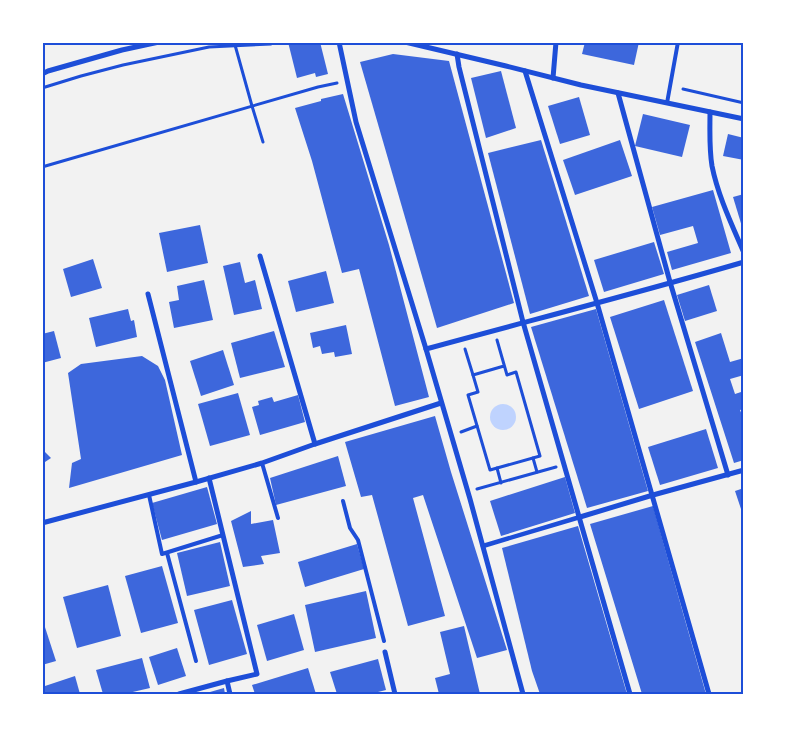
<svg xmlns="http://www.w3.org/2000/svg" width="786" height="737" font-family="Montserrat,sans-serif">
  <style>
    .water { fill: #bfd3fe }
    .building { fill: #3d67dc }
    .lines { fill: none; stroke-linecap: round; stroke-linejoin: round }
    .path { stroke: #1d4ed8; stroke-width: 3 }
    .service { stroke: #1d4ed8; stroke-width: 4 }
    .pedestrian { stroke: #1d4ed8; stroke-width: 4.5 }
    .minor { stroke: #1d4ed8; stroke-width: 5 }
    .neatline { fill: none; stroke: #1d4ed8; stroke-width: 2 }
  </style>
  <rect width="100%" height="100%" fill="#f2f2f2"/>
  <circle class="water" cx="503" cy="417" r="13"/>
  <g class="building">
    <path d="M288,42h32l8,32 -12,3 -1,-4 -18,5z"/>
    <path d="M585,42h54l-5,23 -52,-11z"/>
    <path d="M393,54l56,7 65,242 -77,25 -77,-266z"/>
    <path d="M501,71l15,57 -30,10 -15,-60z"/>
    <path d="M343,94l46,151 40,152 -34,9 -36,-137 -17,4 -30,-112 -17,-53 26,-7v-2z"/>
    <path d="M579,97l11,38 -30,9 -12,-38z"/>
    <path d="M643,114l47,11 -8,32 -47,-11z"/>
    <path d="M728,134l16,4v22l-21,-4z"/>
    <path d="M541,140l48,156 -59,18 -42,-161z"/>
    <path d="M620,140l12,36 -57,19 -12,-35z"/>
    <path d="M713,190l18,63 -59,17 -5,-18 31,-9 -5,-17 -33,9 -8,-28z"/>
    <path d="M744,194v36h-1l-10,-33z"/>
    <path d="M200,225l8,38 -41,9 -8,-39z"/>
    <path d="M654,242l10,32 -60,18 -10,-32z"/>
    <path d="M93,259l9,29 -31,9 -8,-28z"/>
    <path d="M240,262l5,21 10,-3 7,29 -28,6 -11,-49z"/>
    <path d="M326,271l8,32 -38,9 -8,-31z"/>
    <path d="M204,280l9,40 -39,8 -5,-26 10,-2 -2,-14z"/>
    <path d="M709,285l8,26 -32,10 -8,-26z"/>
    <path d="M664,300l29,91 -54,18 -29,-92z"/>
    <path d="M128,309l3,12 3,-1 3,17 -41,10 -7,-29z"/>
    <path d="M596,309l52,182 -61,17 -56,-181z"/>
    <path d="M346,325l6,29 -17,3 -1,-5 -12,2 -2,-8 -7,2 -3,-15z"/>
    <path d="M54,331l7,27 -19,5v-29z"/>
    <path d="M274,331l11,36 -45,11 -9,-35z"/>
    <path d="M721,333l9,29 14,-4v17l-14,4 5,15 9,-3v18l-4,1 4,10v40l-10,3 -39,-121z"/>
    <path d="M223,350l11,35 -33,11 -11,-35z"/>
    <path d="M142,356l16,10 7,14 17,75 -113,33 3,-25 9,-4 -13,-86 13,-9z"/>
    <path d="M238,393l12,42 -40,11 -12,-42z"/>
    <path d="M298,395l7,27 -45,13 -8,-28 7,-2 -1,-4 14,-4 2,5z"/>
    <path d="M435,416l16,56 56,178 -30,8 -54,-163 -10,3 32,118 -37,10 -36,-131 -11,2 -16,-55z"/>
    <path d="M706,429l12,39 -58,17 -12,-38z"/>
    <path d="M42,449l9,9 -9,6z"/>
    <path d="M338,456l8,30 -70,19 -6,-27z"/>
    <path d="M565,477l10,36 -74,23 -11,-35z"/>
    <path d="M207,487l10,37 -55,16 -10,-37z"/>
    <path d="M744,488v27h-1l-8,-24z"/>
    <path d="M653,506l30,107 23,81h-64l-52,-170z"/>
    <path d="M251,511v13l22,-4 7,33 -19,3 3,8 -21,3 -12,-46z"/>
    <path d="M578,526l49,168h-87l-8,-23 -30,-123z"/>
    <path d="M220,542l10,44 -43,10 -10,-43z"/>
    <path d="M357,544l7,25 -59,18 -7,-25z"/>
    <path d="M162,566l16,57 -37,10 -16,-57z"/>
    <path d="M108,585l13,51 -44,12 -14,-51z"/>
    <path d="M366,591l10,47 -61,14 -10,-47z"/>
    <path d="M232,600l15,54 -38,11 -15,-55z"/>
    <path d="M294,614l10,36 -37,11 -10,-36z"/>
    <path d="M42,618l14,43 -14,4z"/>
    <path d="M464,626l16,68h-41l-4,-16 15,-4 -10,-42z"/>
    <path d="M177,648l9,28 -28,9 -9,-28z"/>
    <path d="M142,658l8,30 -26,6h-21l-7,-24z"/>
    <path d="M378,659l8,31 -16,4h-33l-7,-22z"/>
    <path d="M308,668l8,26h-61l-3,-9z"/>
    <path d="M75,676l5,18h-38v-7z"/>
    <path d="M224,688l1,6h-22z"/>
  </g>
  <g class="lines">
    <g class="path">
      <path d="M235,45l17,61 11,36"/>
      <path d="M42,88l39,-12 42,-11 86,-18 62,-3"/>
      <path d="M683,89l61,14"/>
      <path d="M42,167l276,-80 19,-4"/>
      <path d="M497,340l10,35 9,-3 24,84 -50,14 -22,-75 10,-3 -5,-17 31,-9"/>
      <path d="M465,349l8,26"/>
      <path d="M461,432l16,-6"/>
      <path d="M533,458l4,14"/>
      <path d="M497,468l4,15"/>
      <path d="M477,489l79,-22"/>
    </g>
    <g class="service">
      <path d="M667,103l11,-61"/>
      <path d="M262,463l16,55"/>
      <path d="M149,495l13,59 61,-19"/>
      <path d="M343,501l7,27 8,12 26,101"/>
      <path d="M167,553l29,108"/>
    </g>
    <path class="pedestrian" d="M483,546l97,-29"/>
    <g class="minor">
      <path d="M339,42l17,80 70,227 44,150 53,195"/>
      <path d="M405,42l101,24 75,19 163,34"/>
      <path d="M457,54l2,13 64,255 107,372"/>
      <path d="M525,71l72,232 112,391"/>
      <path d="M42,74l6,-3 74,-21 37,-8"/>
      <path d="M553,78l3,-36"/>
      <path d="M618,93l52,189 58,193"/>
      <path d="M710,112c0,18 -1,36 2,54 6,30 20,59 32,87"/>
      <path d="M260,256l55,188"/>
      <path d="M148,294l48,188"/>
      <path d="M426,349c106,-29 212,-56 318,-87"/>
      <path d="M209,478l48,196 -30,7 3,13"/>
      <path d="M580,517l73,-22 91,-25"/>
      <path d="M42,523l154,-41 66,-19 53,-19 126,-41"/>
      <path d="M385,652l10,42"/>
      <path d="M179,694l48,-13"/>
    </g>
  </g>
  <rect width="786" height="737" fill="none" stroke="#ffffff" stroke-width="88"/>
  <rect x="44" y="44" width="698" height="649" class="neatline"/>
</svg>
